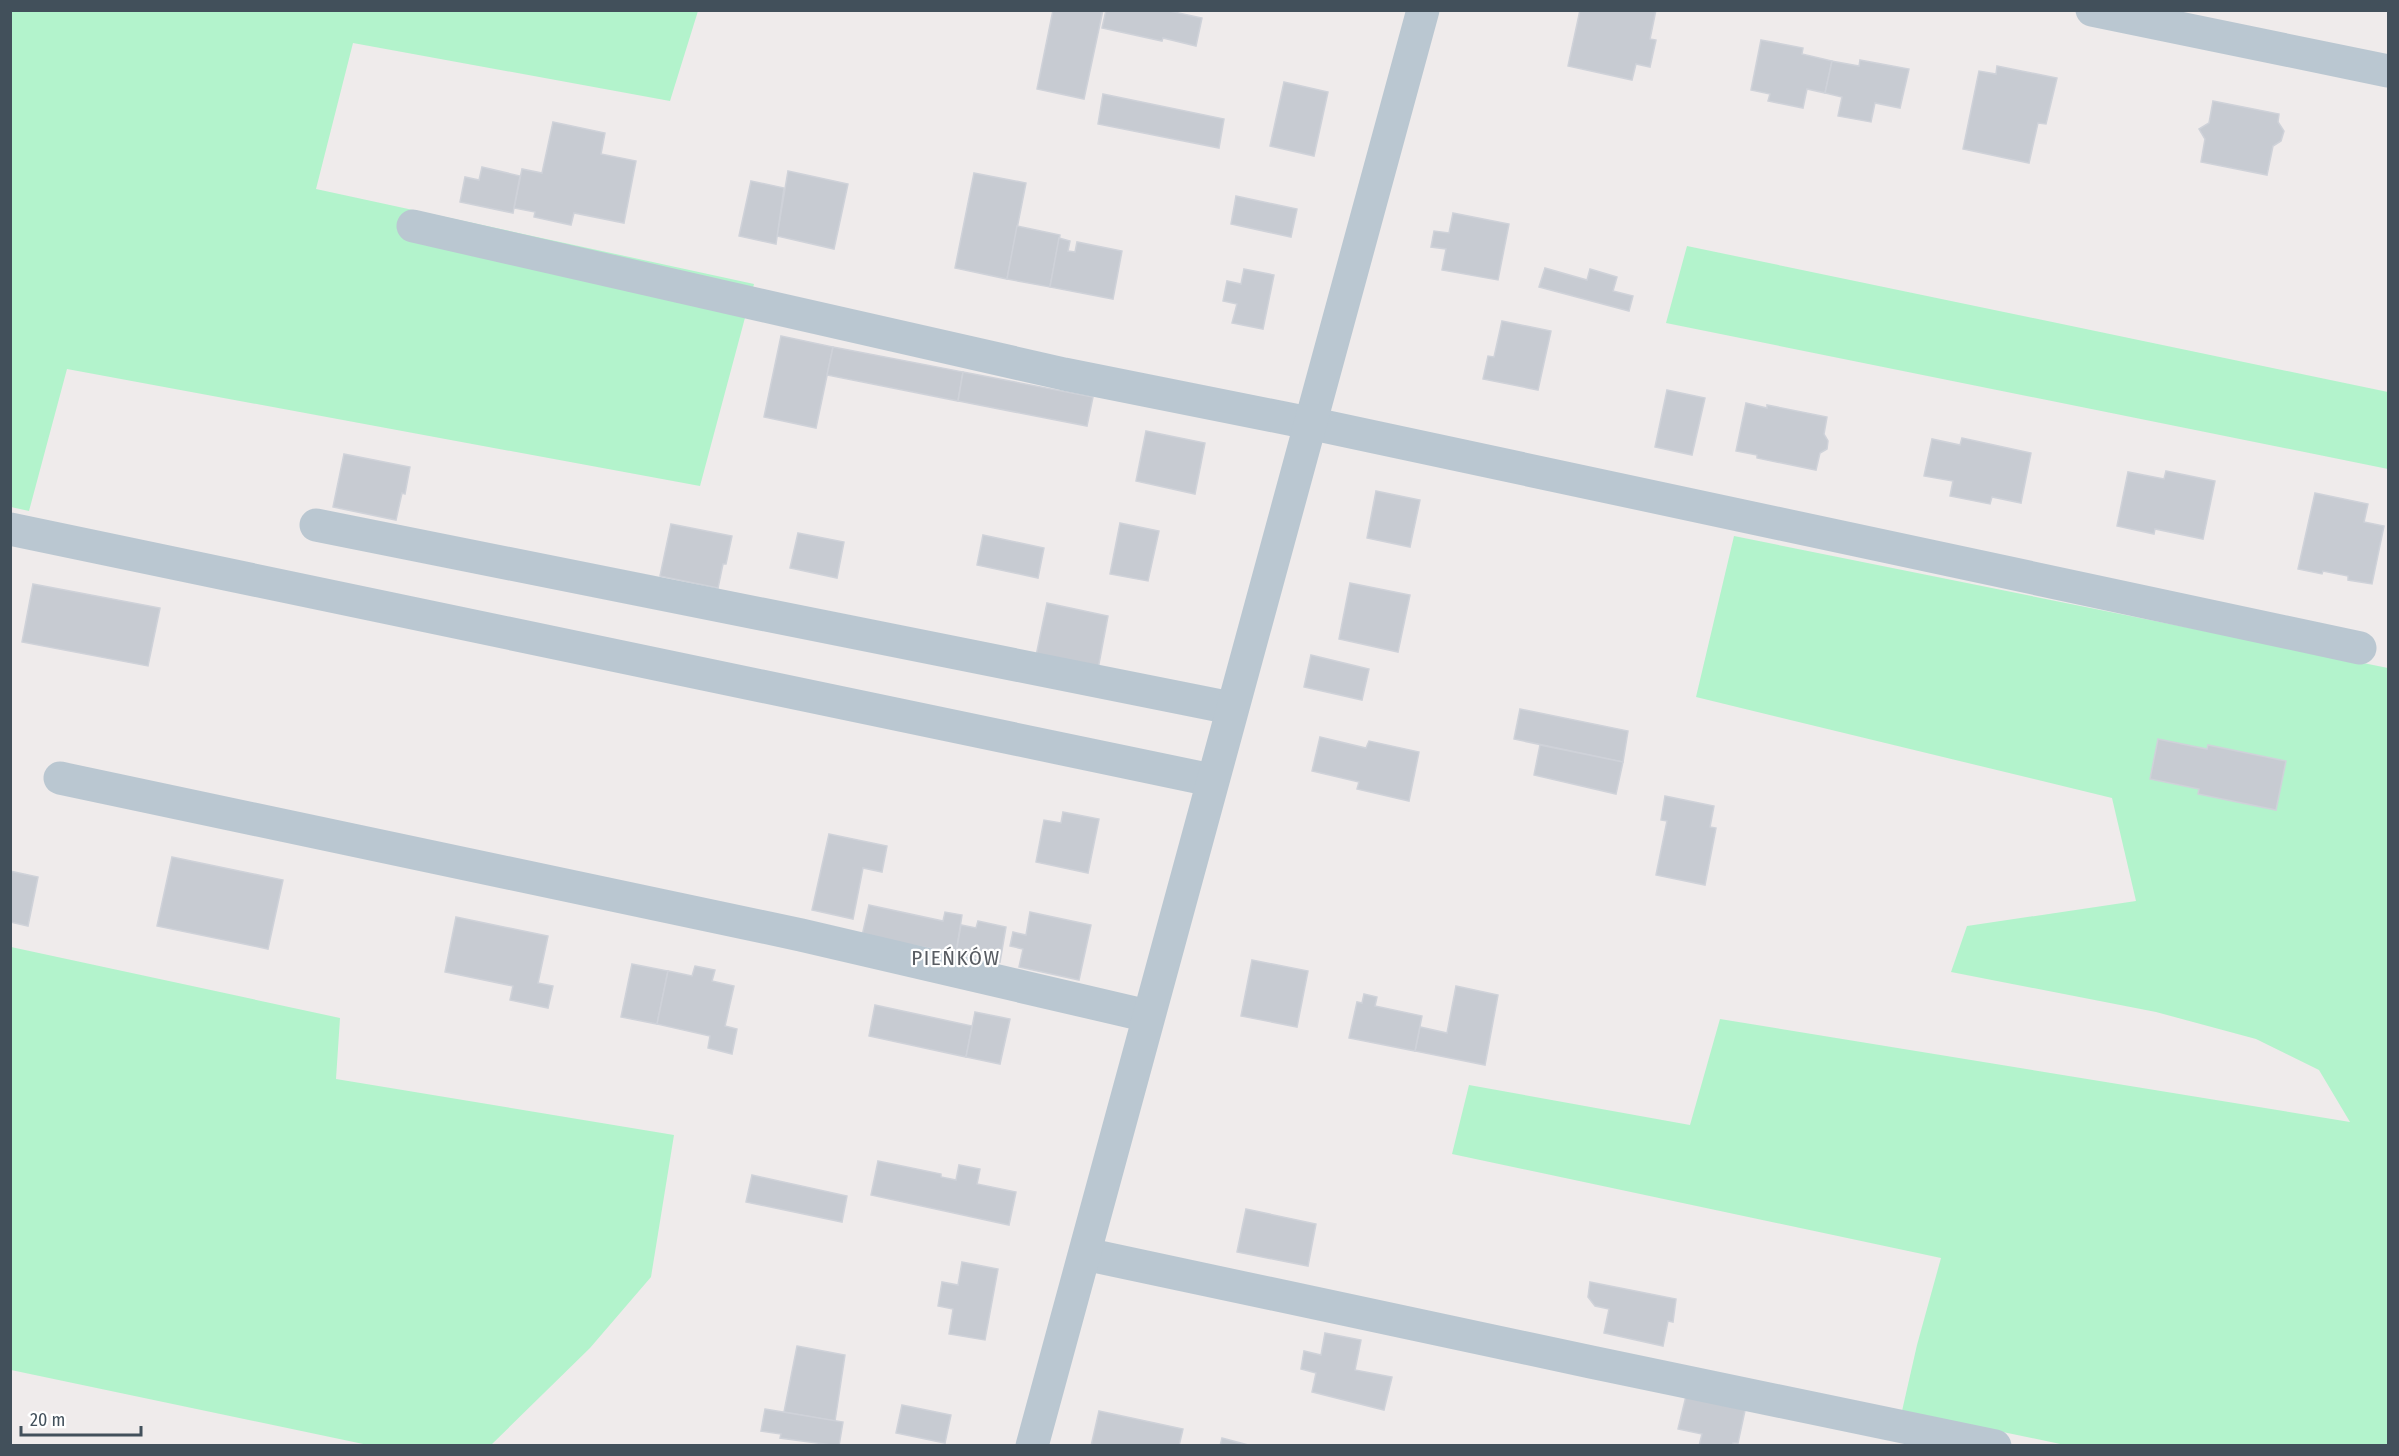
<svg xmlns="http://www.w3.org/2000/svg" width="2399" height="1456" font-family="'Fira Sans Condensed',sans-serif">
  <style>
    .green { fill: #b3f3cc }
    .building { fill: #c7cbd2; stroke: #cfd2d9; stroke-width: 1.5 }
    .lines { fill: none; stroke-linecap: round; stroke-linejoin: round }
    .minor { stroke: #bac7d1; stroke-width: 33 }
    .labels { text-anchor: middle; stroke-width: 4.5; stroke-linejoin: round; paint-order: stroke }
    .quarter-label { font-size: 21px; letter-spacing: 1.5px; fill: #585c62; stroke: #fff }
  </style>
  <rect width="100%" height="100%" fill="#efebeb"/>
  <g class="green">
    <path d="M10,11h688l-28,90 -317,-58 -37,146 438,95 -54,202 -633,-117 -38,142 -18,-4z"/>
    <path d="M1687,246l701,146v77l-722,-146z"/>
    <path d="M1734,536l654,132v777h-323l-163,-34 15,-66 24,-87 -489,-104 17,-69 221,40 30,-106 630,103 -31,-52 -63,-31 -100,-27 -205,-40 16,-46 169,-25 -24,-103 -416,-101z"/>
    <path d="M11,947l329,71 -4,61 338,56 -23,142 -61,71 -99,97h-123l-357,-75z"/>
  </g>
  <g class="building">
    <path d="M1053,10h50l-19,89 -47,-10z"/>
    <path d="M1106,10h59l37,8 -6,28 -33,-8 -1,3 -60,-13z"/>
    <path d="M1580,10h76l-6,29 6,1 -6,27 -14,-3 -4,16 -64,-14z"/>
    <path d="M1761,40l42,8 -1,6 30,7 -7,32 -18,-4 -4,19 -35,-7 2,-7 -19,-4z"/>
    <path d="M1860,60l49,9 -9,39 -25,-5 -4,19 -33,-6 4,-19 -17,-4 7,-32 27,5z"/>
    <path d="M1997,66l60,12 -11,46 -8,-1 -9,40 -66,-14 16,-78 17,3z"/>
    <path d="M1284,82l44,10 -14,64 -44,-10z"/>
    <path d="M1103,94l121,25 -5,29 -121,-24z"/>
    <path d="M2213,101l66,13 -1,8 6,9 -3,10 -8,5 -6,29 -66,-13 4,-23 -6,-10 10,-6z"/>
    <path d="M553,122l52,11 -4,21 35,7 -12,62 -50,-10 -3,12 -37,-8 1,-5 -21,-4 8,-39 20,4z"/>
    <path d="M482,167l38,9 -7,37 -53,-11 5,-25 14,3z"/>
    <path d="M788,171l60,13 -14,65 -57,-13z"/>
    <path d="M974,173l52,10 -19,96 -52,-11z"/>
    <path d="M751,181l33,7 -8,56 -37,-8z"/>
    <path d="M1236,196l61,13 -6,28 -60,-13z"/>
    <path d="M1453,213l56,11 -11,56 -56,-10 4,-21 -15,-2 3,-16 15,2z"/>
    <path d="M1017,226l43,9 -10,52 -43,-8z"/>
    <path d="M1059,238l11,3 -2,10 7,1 2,-10 45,9 -9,48 -63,-12z"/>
    <path d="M1545,268l42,12 3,-11 27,8 -4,14 20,5 -4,15 -90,-24z"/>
    <path d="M1244,269l30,6 -11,54 -31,-6 5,-19 -14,-3 4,-20 14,3z"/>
    <path d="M1502,321l49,10 -13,59 -55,-11 5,-23 6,1z"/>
    <path d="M781,336l52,11 -17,81 -52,-11z"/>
    <path d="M833,347l130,25 -5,29 -131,-26z"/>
    <path d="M963,372l130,25 -6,29 -129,-25z"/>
    <path d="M1667,390l38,8 -13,57 -37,-8z"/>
    <path d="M1746,403l21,5v-3l60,12 -3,17 4,7 -1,8 -7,4 -4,17 -59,-12v-3l-21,-4z"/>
    <path d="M1146,431l59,12 -10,51 -59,-13z"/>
    <path d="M1962,438l69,15 -10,50 -29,-6 -2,7 -40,-8 3,-15 -29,-5 8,-37 28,6z"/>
    <path d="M344,454l66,13 -5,27 -3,-1 -6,27 -63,-13z"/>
    <path d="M2166,471l49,10 -12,58 -48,-10 -1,5 -37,-8 11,-54 36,7z"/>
    <path d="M1376,491l44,9 -10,47 -43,-9z"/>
    <path d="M2315,493l53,11 -4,18 20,4 -12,58 -24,-4v-4l-25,-5 -1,3 -24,-5z"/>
    <path d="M1120,523l39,8 -11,50 -38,-7z"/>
    <path d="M671,524l61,12 -6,28h-3l-5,24 -58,-12z"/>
    <path d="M798,533l46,9 -7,36 -47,-10z"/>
    <path d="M983,535l61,13 -6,30 -61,-13z"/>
    <path d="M1350,583l60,12 -12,57 -59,-13z"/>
    <path d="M33,584l127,24 -12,58 -126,-24z"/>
    <path d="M1047,603l61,13 -10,53 -62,-13z"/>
    <path d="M1311,655l58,14 -7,31 -58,-13z"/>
    <path d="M1520,709l108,22 -5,31 -109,-23z"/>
    <path d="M1320,737l46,11 3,-7 50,11 -10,49 -52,-12 2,-7 -47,-11z"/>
    <path d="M2158,739l49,10 1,-4 78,16 -10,49 -78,-16 1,-5 -49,-10z"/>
    <path d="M1540,745l83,17 -7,32 -82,-19z"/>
    <path d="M1665,796l49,10 -4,21 6,1 -11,57 -49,-10 11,-54 -6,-1z"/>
    <path d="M1063,812l36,7 -11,54 -52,-11 8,-42 17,3z"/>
    <path d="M829,834l58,12 -5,26 -19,-4 -10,51 -41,-9z"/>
    <path d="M172,857l111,23 -15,69 -111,-23z"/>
    <path d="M10,871l28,6 -10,49 -18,-4z"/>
    <path d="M869,905l74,16 2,-9 17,3 -6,38 -94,-17z"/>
    <path d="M1030,912l61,13 -12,55 -60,-13 4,-18 -13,-3 3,-14 13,3z"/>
    <path d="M456,917l92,19 -10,47 15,3 -5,22 -38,-8 3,-14 -68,-14z"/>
    <path d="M978,921l28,6 -6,35 -44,-9 5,-28 15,3z"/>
    <path d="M1252,960l56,11 -11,56 -56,-11z"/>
    <path d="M632,964l36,7 -11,53 -36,-7z"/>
    <path d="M695,966l20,4 -3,11 22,5 -9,40 12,3 -5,25 -24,-6 2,-12 -53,-12 11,-53 24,5z"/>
    <path d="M1456,986l42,9 -13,70 -70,-14 5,-24 27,6z"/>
    <path d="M1364,994l13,3 -2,9 47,10 -7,35 -66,-13 8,-36 5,1z"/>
    <path d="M875,1005l97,21 -6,31 -97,-21z"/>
    <path d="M975,1012l35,7 -10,45 -34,-7z"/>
    <path d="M878,1161l63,13v3l15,3 3,-15 21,4 -3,15 39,8 -7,33 -138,-30z"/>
    <path d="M752,1175l95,21 -5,26 -96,-20z"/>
    <path d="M1246,1209l70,15 -8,42 -71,-14z"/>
    <path d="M962,1262l36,7 -13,71 -36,-6 4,-25 -15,-3 4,-24 16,3z"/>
    <path d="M1590,1282l86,17 -3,23 -5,-1 -5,25 -59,-13 5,-24 -14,-3 -7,-9z"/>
    <path d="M1325,1333l36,7 -6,30 37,7 -8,33 -72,-18 4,-19 -15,-4 3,-18 17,4z"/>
    <path d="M797,1346l48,9 -10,66 -51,-9z"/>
    <path d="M1687,1392l59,14 -8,37h-5l-1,3h-33l3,-12 -24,-5z"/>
    <path d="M902,1405l49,10 -6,28 -49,-10z"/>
    <path d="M765,1409l78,13 -4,24 -59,-8 1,-4 -20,-3z"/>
    <path d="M1099,1411l84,18 -4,17h-88z"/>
    <path d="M1222,1438l30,8h-32z"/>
  </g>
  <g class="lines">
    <g class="minor">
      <path d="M2092,10l296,61"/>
      <path d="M413,226l651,148 245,49 1051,225"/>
      <path d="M316,525l915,183"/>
      <path d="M10,529l1201,251"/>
      <path d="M60,778l741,157 347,81"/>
      <path d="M1085,1254l506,108 404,84"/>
      <path d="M1032,1446l391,-1436"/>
    </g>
  </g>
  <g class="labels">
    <g class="quarter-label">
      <text x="956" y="965">PIEŃKÓW</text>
    </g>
  </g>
  <rect width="2399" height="1456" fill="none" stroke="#42505b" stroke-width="24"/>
  <path d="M21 1426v9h120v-9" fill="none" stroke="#42505b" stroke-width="3"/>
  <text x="30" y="1426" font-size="18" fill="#42505b" stroke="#ffffff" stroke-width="4.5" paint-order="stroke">20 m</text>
</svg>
